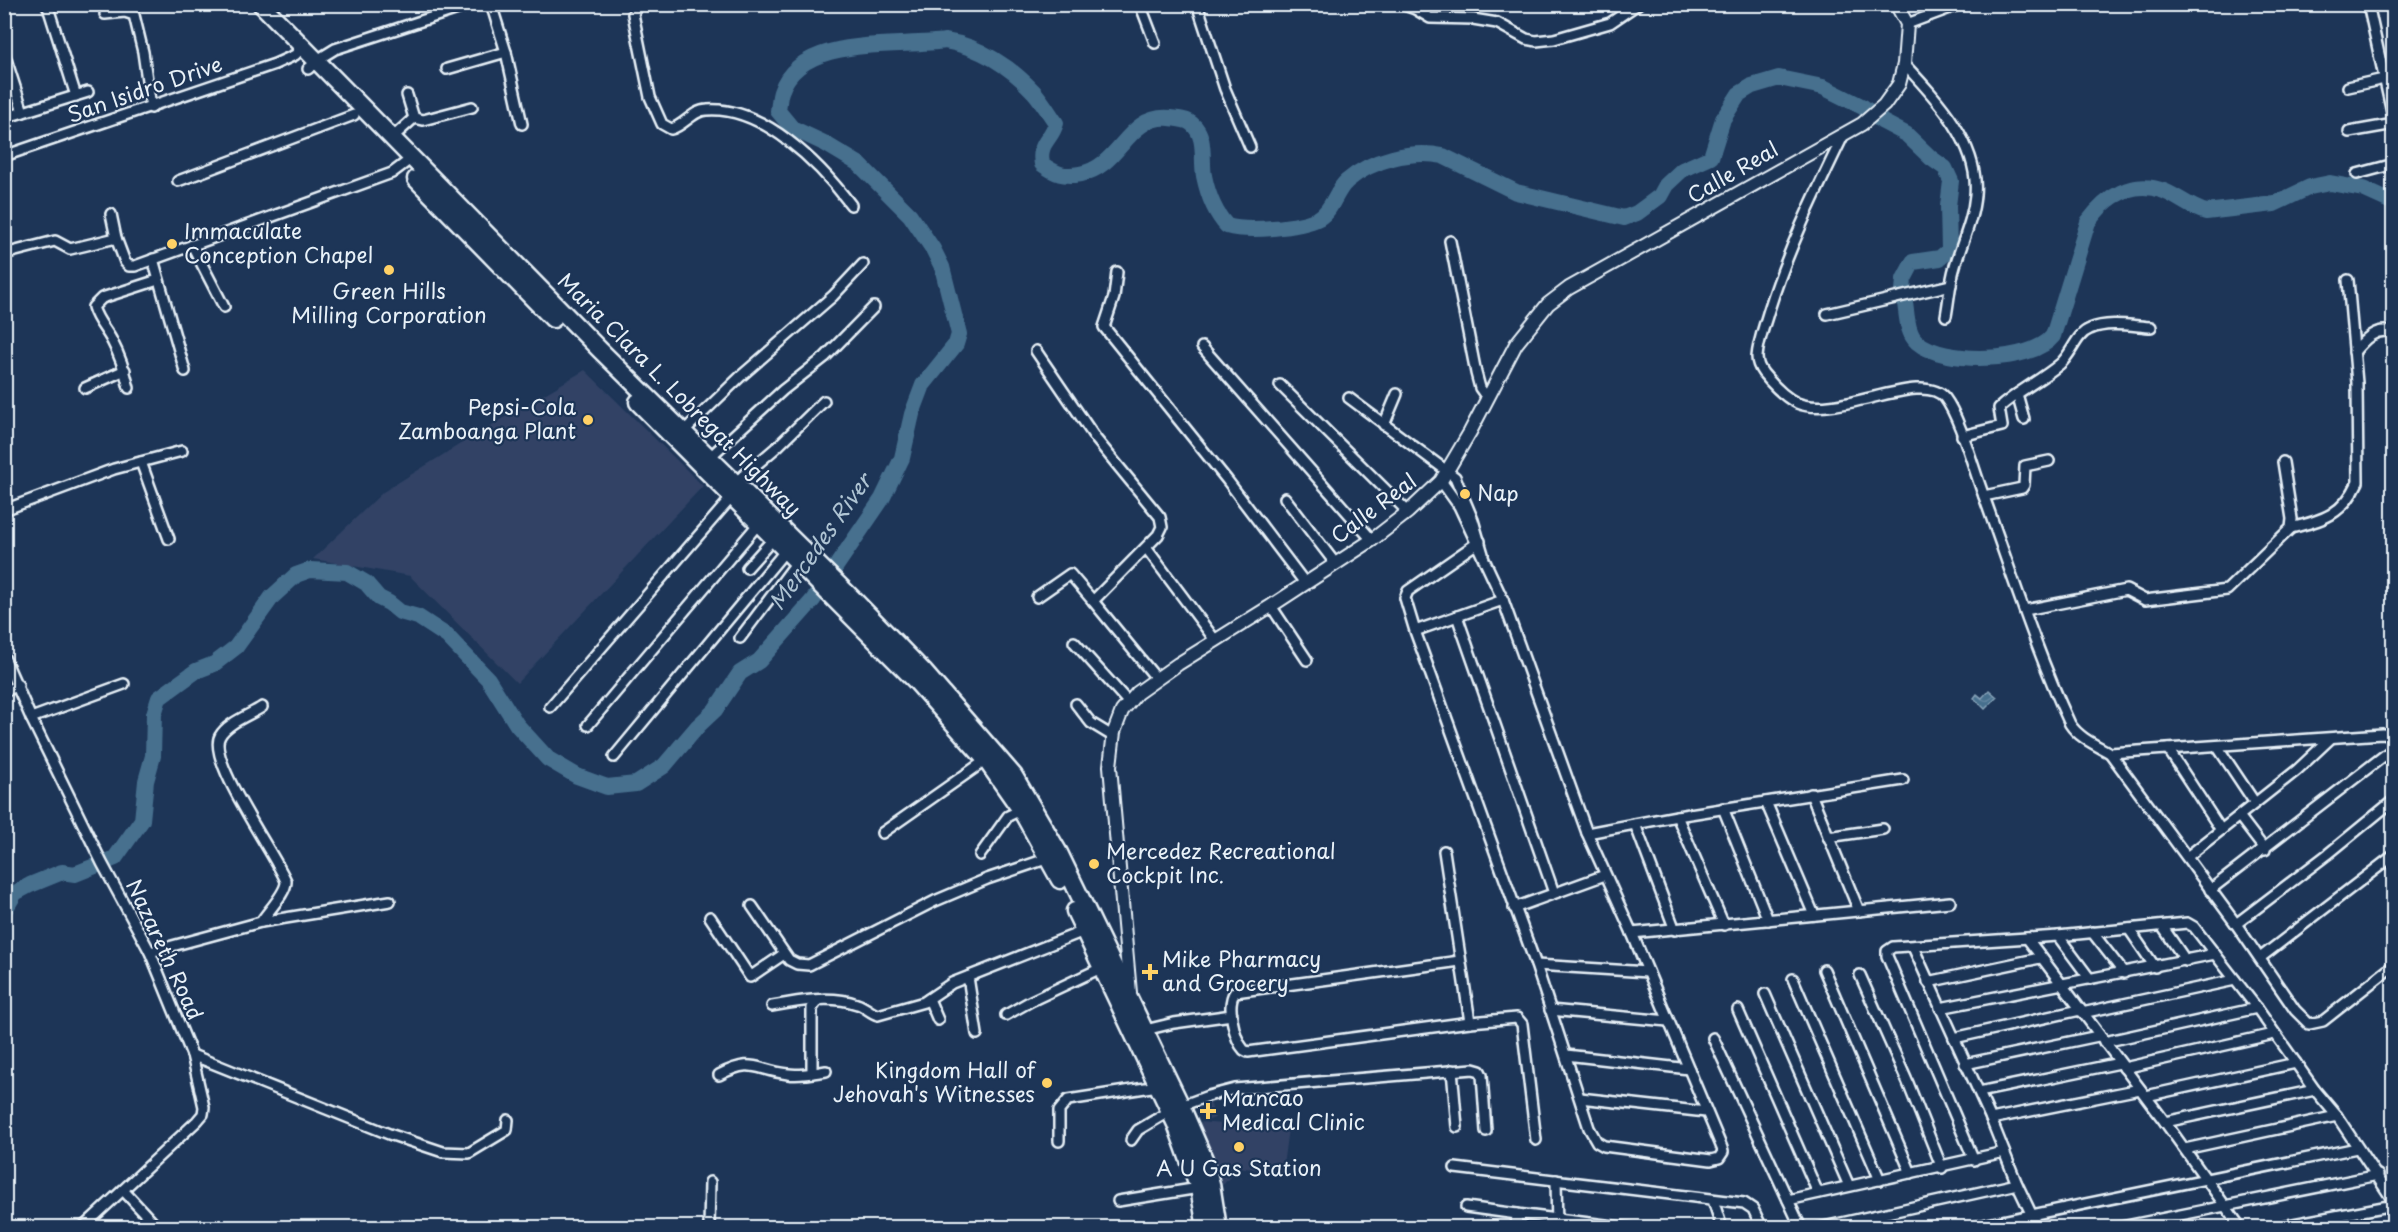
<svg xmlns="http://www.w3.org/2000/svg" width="2398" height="1232" font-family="'Playpen Sans',sans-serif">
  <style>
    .built { fill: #304265 }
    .water { fill: url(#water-waves); stroke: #87a3b8; stroke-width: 1.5 }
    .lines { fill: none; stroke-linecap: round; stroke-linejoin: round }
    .river { stroke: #466f8e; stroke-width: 16 }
    .minor-casing { stroke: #e8f1f8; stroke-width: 14 }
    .tertiary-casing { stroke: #e8f1f8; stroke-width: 16 }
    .trunk-casing { stroke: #e8f1f8; stroke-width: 21 }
    .minor { stroke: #1d3557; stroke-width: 9 }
    .tertiary { stroke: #1d3557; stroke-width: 12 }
    .trunk { stroke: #1d3557; stroke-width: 16 }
    .poi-dot { fill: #ffd166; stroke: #1d3557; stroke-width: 2 }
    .labels { text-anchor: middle; stroke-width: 4.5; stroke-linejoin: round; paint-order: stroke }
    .street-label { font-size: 21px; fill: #e8f1f8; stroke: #1d3557 }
    .poi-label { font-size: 21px; fill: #e8f1f8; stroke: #1d3557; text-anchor: start }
    .water-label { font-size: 22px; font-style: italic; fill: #afc4d3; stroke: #1d3557 }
  </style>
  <defs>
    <pattern id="water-waves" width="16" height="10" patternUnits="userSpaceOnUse" patternTransform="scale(1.5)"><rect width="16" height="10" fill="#466f8e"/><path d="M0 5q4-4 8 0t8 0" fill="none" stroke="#61849f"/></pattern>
  </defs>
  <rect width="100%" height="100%" fill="#1d3557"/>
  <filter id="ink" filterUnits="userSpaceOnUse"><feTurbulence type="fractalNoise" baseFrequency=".0167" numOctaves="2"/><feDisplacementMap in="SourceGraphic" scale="12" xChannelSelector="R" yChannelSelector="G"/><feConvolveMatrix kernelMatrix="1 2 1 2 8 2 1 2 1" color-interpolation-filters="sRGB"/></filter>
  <g filter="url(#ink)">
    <g class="built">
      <path d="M585,370l118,116 -186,197 -107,-107 -97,-17 70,-67 95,-59z"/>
      <path d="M1210,1102l5,16 -9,3 -5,-17z"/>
      <path d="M1198,1122l90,7 -6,44 -44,-6 -15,18z"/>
    </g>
    <path class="water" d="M1989,690l8,7 -12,12 -11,-11 3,-4 5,4z"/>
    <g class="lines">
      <g class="river">
        <path d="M1905,303c2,13 2,30 12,39 26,23 115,21 136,-6l35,-114c18,-25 44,-43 76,-31 15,6 26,17 42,21l68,-8 36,-17 20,-4 33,6 31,14"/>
        <path d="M4,911l11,-18 15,-8 32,-13 13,2 40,-16 27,-38 4,-39 7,-25 1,-42 5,-16 37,-27 18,-7 22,-17 36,-50 24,-22 14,-5 37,2 19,11 13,15 10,5 11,9 18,5 29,19 41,43 29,46 31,34 29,17 30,11 29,-3 28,-18 34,-40 17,-16 25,-37 19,-12 54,-61 69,-101 20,-41 10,-44 11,-29 33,-41 3,-10 -17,-67 -9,-18 -23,-34 -51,-51 -35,-21 -32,-15 -14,-17c1,-6 1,-13 3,-19 19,-58 117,-44 164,-51 34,5 66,26 89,51 8,9 15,21 22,31 -5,18 -18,19 -14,41 14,10 21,13 38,10 41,-7 46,-60 90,-56 7,1 17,1 22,6 15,12 9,36 12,52 4,19 10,36 23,50 20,6 73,2 92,-8 14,-8 16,-27 28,-37 25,-22 64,-31 96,-25l73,36 108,26 13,-5 23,-17 6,-11 16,-15 29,-13 12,-38 16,-25 13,-8 27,-8 44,9 40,20 20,15 23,12 25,24 14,10 6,13 -3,25 1,44 -9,8 -27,4 -9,17 -1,12"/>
      </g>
      <defs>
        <g id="minor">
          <path d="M47,4l29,92"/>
          <path d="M491,4l15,48 16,72"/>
          <path d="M637,4l-4,10 17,83 12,27 9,5c13,-3 22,-19 36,-19 56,-4 113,54 144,95"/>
          <path d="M1140,4l15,39"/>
          <path d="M1197,4l28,85 25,58"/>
          <path d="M1401,4l14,5 15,9 43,1 24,4 29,16 10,2 18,-2 56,-16 28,-19"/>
          <path d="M2368,4l26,118"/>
          <path d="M105,14l20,-2 9,3 9,37 8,56"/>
          <path d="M1907,24l54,-20"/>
          <path d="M4,53l19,59"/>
          <path d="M1904,64c32,34 76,80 71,131 -2,25 -13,47 -20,71 -5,16 -6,34 -9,50"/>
          <path d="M308,69l14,-12 13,-8 138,-45"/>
          <path d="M447,69l59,-17"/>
          <path d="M2348,87l36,-8"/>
          <path d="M407,95l7,23"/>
          <path d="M4,118l84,-26"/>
          <path d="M2349,132l45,-8"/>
          <path d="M1844,134c-28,58 -57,117 -76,179 -4,14 -10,29 -11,44 0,6 3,12 6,16 9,11 21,24 34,30 41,17 126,-34 148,-5 15,20 28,69 37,93 28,77 53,158 88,233 9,14 26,21 40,29l126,171 59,86 14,14 14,-3 71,-56"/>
          <path d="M392,138l22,-20 9,2 49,-13"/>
          <path d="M4,156l271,-92 20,-9 7,-7"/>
          <path d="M2357,174l37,-10"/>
          <path d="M178,181l176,-66"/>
          <path d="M111,214l5,24"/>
          <path d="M1450,241l26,132 4,15 7,10"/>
          <path d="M192,245l32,62"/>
          <path d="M4,254l51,-13 15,8 46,-11 9,24 4,4h6l257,-93 20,-15"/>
          <path d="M153,259l32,112"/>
          <path d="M1117,272l-3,25 -10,30 123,153 78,103"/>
          <path d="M1827,314l124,-29"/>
          <path d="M1202,347l170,193"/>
          <path d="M1036,351l60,88 64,78 2,10 -4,8 -65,66 63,77"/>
          <path d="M2354,352c10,-12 22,-26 40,-19"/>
          <path d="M1280,385l128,127"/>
          <path d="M85,388l40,-18"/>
          <path d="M129,388c-4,-17 -9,-32 -17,-47 -6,-12 -15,-20 -19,-34l9,-9 56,-18"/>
          <path d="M2017,394l7,25"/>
          <path d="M1349,398l106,79 18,43 10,34"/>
          <path d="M1384,425l13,-31"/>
          <path d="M684,431l57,-55 92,-80 30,-32"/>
          <path d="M1962,436l40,-10 -3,-18c19,-17 42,-28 61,-44 12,-10 16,-30 30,-35 18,-8 43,-3 61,-2"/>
          <path d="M710,457l73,-67 42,-33 49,-50"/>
          <path d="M141,462l28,77"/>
          <path d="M1441,481l18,25 44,94"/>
          <path d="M736,482l42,-36 46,-45"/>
          <path d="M1984,496l38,-8 2,-3 1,-19 24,-5"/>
          <path d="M1285,498l50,65"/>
          <path d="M4,510l110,-41 68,-18"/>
          <path d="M2291,528c32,-8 52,-13 67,-46l-1,-99 -9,-103"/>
          <path d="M1147,549l68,91"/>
          <path d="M747,568l27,-30"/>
          <path d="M1037,597l33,-23 23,27"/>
          <path d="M1271,606l36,54"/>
          <path d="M2025,610l101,-20 19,10 82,-10 64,-62 1,-9 -9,-57"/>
          <path d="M1457,616l97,277"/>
          <path d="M1415,631l88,-31 84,233 45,100 90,215 1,4 -4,6 -8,2 -107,-14 -7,-4 -8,-14 -53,-163 -121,-334 -10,-33 3,-7 72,-50"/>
          <path d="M740,638l57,-76"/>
          <path d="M1074,642l54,60"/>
          <path d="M4,657l27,61 71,145 48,89 42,103 12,52 -1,7 -6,7 -115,107"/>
          <path d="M4,692l14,-7"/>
          <path d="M1076,704l15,19 23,14"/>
          <path d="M550,707l182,-210"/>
          <path d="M31,718l93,-34"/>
          <path d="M588,725l172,-203"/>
          <path d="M2217,746l38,57"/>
          <path d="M2168,749l53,81"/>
          <path d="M2110,753l272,-19 12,1"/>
          <path d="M614,757l172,-207"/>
          <path d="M1811,794l48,117"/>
          <path d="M1766,802l48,113"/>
          <path d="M1723,808l45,112"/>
          <path d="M1677,816l47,109"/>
          <path d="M2239,816l26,34"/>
          <path d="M1635,824l40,106"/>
          <path d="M882,833l104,-73"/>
          <path d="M1587,833l90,-17 226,-36"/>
          <path d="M1828,837l55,-8"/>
          <path d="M1444,851l26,171"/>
          <path d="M980,855l28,-39 13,-6"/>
          <path d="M2187,857l110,-87 33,-31"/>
          <path d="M2210,890l184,-142"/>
          <path d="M752,906l37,54 8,4 12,1 126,-64 52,-22 62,-21"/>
          <path d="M1514,908l91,-33"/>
          <path d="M710,917l40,60 34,-23"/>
          <path d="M261,922c7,-11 26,-30 25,-41 -11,-27 -80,-122 -66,-145 7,-13 30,-21 42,-29"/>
          <path d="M2236,924l92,-70 66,-54"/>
          <path d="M2162,926l24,35"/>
          <path d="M2129,929l26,38"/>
          <path d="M2092,932l32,41"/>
          <path d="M1632,933l318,-31"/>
          <path d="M2058,936l32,43"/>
          <path d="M2027,938l138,184 76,106"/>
          <path d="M1913,947l78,172 26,65 21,44"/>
          <path d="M150,952l111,-30 129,-21"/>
          <path d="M2260,958l134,-103"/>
          <path d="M1460,961l-225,31c-9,12 -1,47 9,58l4,2 222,-30 47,-4 5,6 14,116"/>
          <path d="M1536,965l112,7"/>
          <path d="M1824,970l87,203"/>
          <path d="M1860,975l48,108 34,85"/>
          <path d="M968,977l9,57"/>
          <path d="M1793,979l87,201"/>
          <path d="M1928,982l112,-24"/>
          <path d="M1765,994l84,192"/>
          <path d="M929,999l9,21"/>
          <path d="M772,1006c27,-5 59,-11 85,-2 8,2 13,9 21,11l46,-13 28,-19 132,-52"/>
          <path d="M1940,1008l275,-54"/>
          <path d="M1550,1010l118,11"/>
          <path d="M1738,1010l80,183"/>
          <path d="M2082,1013l153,-33"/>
          <path d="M1006,1015l25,-14 70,-33"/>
          <path d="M1145,1030l29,-7 58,-8"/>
          <path d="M1713,1038l88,190"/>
          <path d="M1954,1038l126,-28"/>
          <path d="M2104,1042l153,-34"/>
          <path d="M192,1055l197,79 54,18 26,1 38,-23 1,-10"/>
          <path d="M1566,1055l123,14"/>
          <path d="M1965,1064l133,-28"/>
          <path d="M2124,1068l150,-34"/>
          <path d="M1452,1070l5,57"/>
          <path d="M812,1073v-65l6,-8"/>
          <path d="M719,1075c35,-18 35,-5 69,-1 12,2 25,-1 38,-3"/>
          <path d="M1979,1092l141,-29"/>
          <path d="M2146,1096l150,-33"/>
          <path d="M1580,1098l126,14"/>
          <path d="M1181,1106l27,-10 27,-7 238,-20 7,2 2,4 4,56"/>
          <path d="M1991,1119l149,-30"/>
          <path d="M2165,1122l150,-32"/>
          <path d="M1131,1140l7,-10 32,-19"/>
          <path d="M1059,1141v-30l9,-11 90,-14"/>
          <path d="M2185,1149l152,-33"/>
          <path d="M1974,1160l-87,-204v-5l6,-4 165,-11 129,-13 7,4 63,81 58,82 22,26 57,86"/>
          <path d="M1455,1168l289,35 9,6 9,19"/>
          <path d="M1556,1180l1,48"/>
          <path d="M123,1190l35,38"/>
          <path d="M1713,1200l9,28"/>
          <path d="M1788,1200l216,-48"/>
          <path d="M1118,1201l81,-13"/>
          <path d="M1466,1207l51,7 -1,14"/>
          <path d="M1517,1214l113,14"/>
          <path d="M709,1228l1,-46"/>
          <path d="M1819,1228l198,-44"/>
          <path d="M1968,1228l389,-80"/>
          <path d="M2116,1228l262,-53"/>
          <path d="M2271,1228l123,-23"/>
        </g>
        <path id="tertiary" d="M1130,993l-20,-227 4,-34 8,-21 15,-18 41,-29 93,-58 101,-66 36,-28 33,-31 29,-49 46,-88 32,-40 21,-16 293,-164 22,-19 15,-21 5,-20 3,-40 -11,-20"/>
        <g id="trunk">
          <path d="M261,4l339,346 256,252 67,69 91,105 45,77 122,253 23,53 7,25 7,44"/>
          <path d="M416,179l137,140"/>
          <path d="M638,402l277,278 71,80 35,50 39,70"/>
          <path d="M1075,911l101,213 23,64 7,40"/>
        </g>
      </defs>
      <use href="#minor" class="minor-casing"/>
      <use href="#tertiary" class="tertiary-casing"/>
      <use href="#trunk" class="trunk-casing"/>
      <use href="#minor" class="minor"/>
      <use href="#tertiary" class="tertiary"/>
      <use href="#trunk" class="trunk"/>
    </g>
  </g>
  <g class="poi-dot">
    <circle cx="172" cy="244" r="6"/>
    <circle cx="389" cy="270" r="6"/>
    <circle cx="588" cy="420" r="6"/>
    <circle cx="1465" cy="494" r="6"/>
    <circle cx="1094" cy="864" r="6"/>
    <path d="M1147 963h6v6h6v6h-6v6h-6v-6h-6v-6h6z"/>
    <circle cx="1047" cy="1083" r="6"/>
    <path d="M1205 1102h6v6h6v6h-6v6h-6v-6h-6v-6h6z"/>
    <circle cx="1239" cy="1147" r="6"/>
  </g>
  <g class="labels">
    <g class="street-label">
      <text transform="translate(145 90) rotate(-19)" y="7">San Isidro Drive</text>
      <text transform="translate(1733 173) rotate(-30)" y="7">Calle Real</text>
      <text transform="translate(679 395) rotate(45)" y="7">Maria Clara L. Lobregat Highway</text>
      <text transform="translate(1374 509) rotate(-37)" y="7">Calle Real</text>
      <text transform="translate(164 950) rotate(65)" y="7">Nazareth Road</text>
    </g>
    <g class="poi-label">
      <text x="184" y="239">Immaculate<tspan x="184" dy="24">Conception Chapel</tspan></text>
      <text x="389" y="299" text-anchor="middle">Green Hills<tspan x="389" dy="24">Milling Corporation</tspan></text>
      <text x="576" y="415" text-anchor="end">Pepsi-Cola<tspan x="576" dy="24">Zamboanga Plant</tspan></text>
      <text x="1477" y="501">Nap</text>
      <text x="1106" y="859">Mercedez Recreational<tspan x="1106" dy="24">Cockpit Inc.</tspan></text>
      <text x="1162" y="967">Mike Pharmacy<tspan x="1162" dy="24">and Grocery</tspan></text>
      <text x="1035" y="1078" text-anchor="end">Kingdom Hall of<tspan x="1035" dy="24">Jehovah's Witnesses</tspan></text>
      <text x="1222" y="1106">Mancao<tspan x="1222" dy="24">Medical Clinic</tspan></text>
      <text x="1239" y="1176" text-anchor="middle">A U Gas Station</text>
    </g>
    <g class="water-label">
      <text transform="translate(820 542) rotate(-55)" y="8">Mercedes River</text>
    </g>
  </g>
  <rect width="2398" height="1232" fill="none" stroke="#1d3557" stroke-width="24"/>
  <rect x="12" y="12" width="2374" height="1208" fill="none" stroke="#e8f1f8" stroke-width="2" filter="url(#ink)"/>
</svg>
